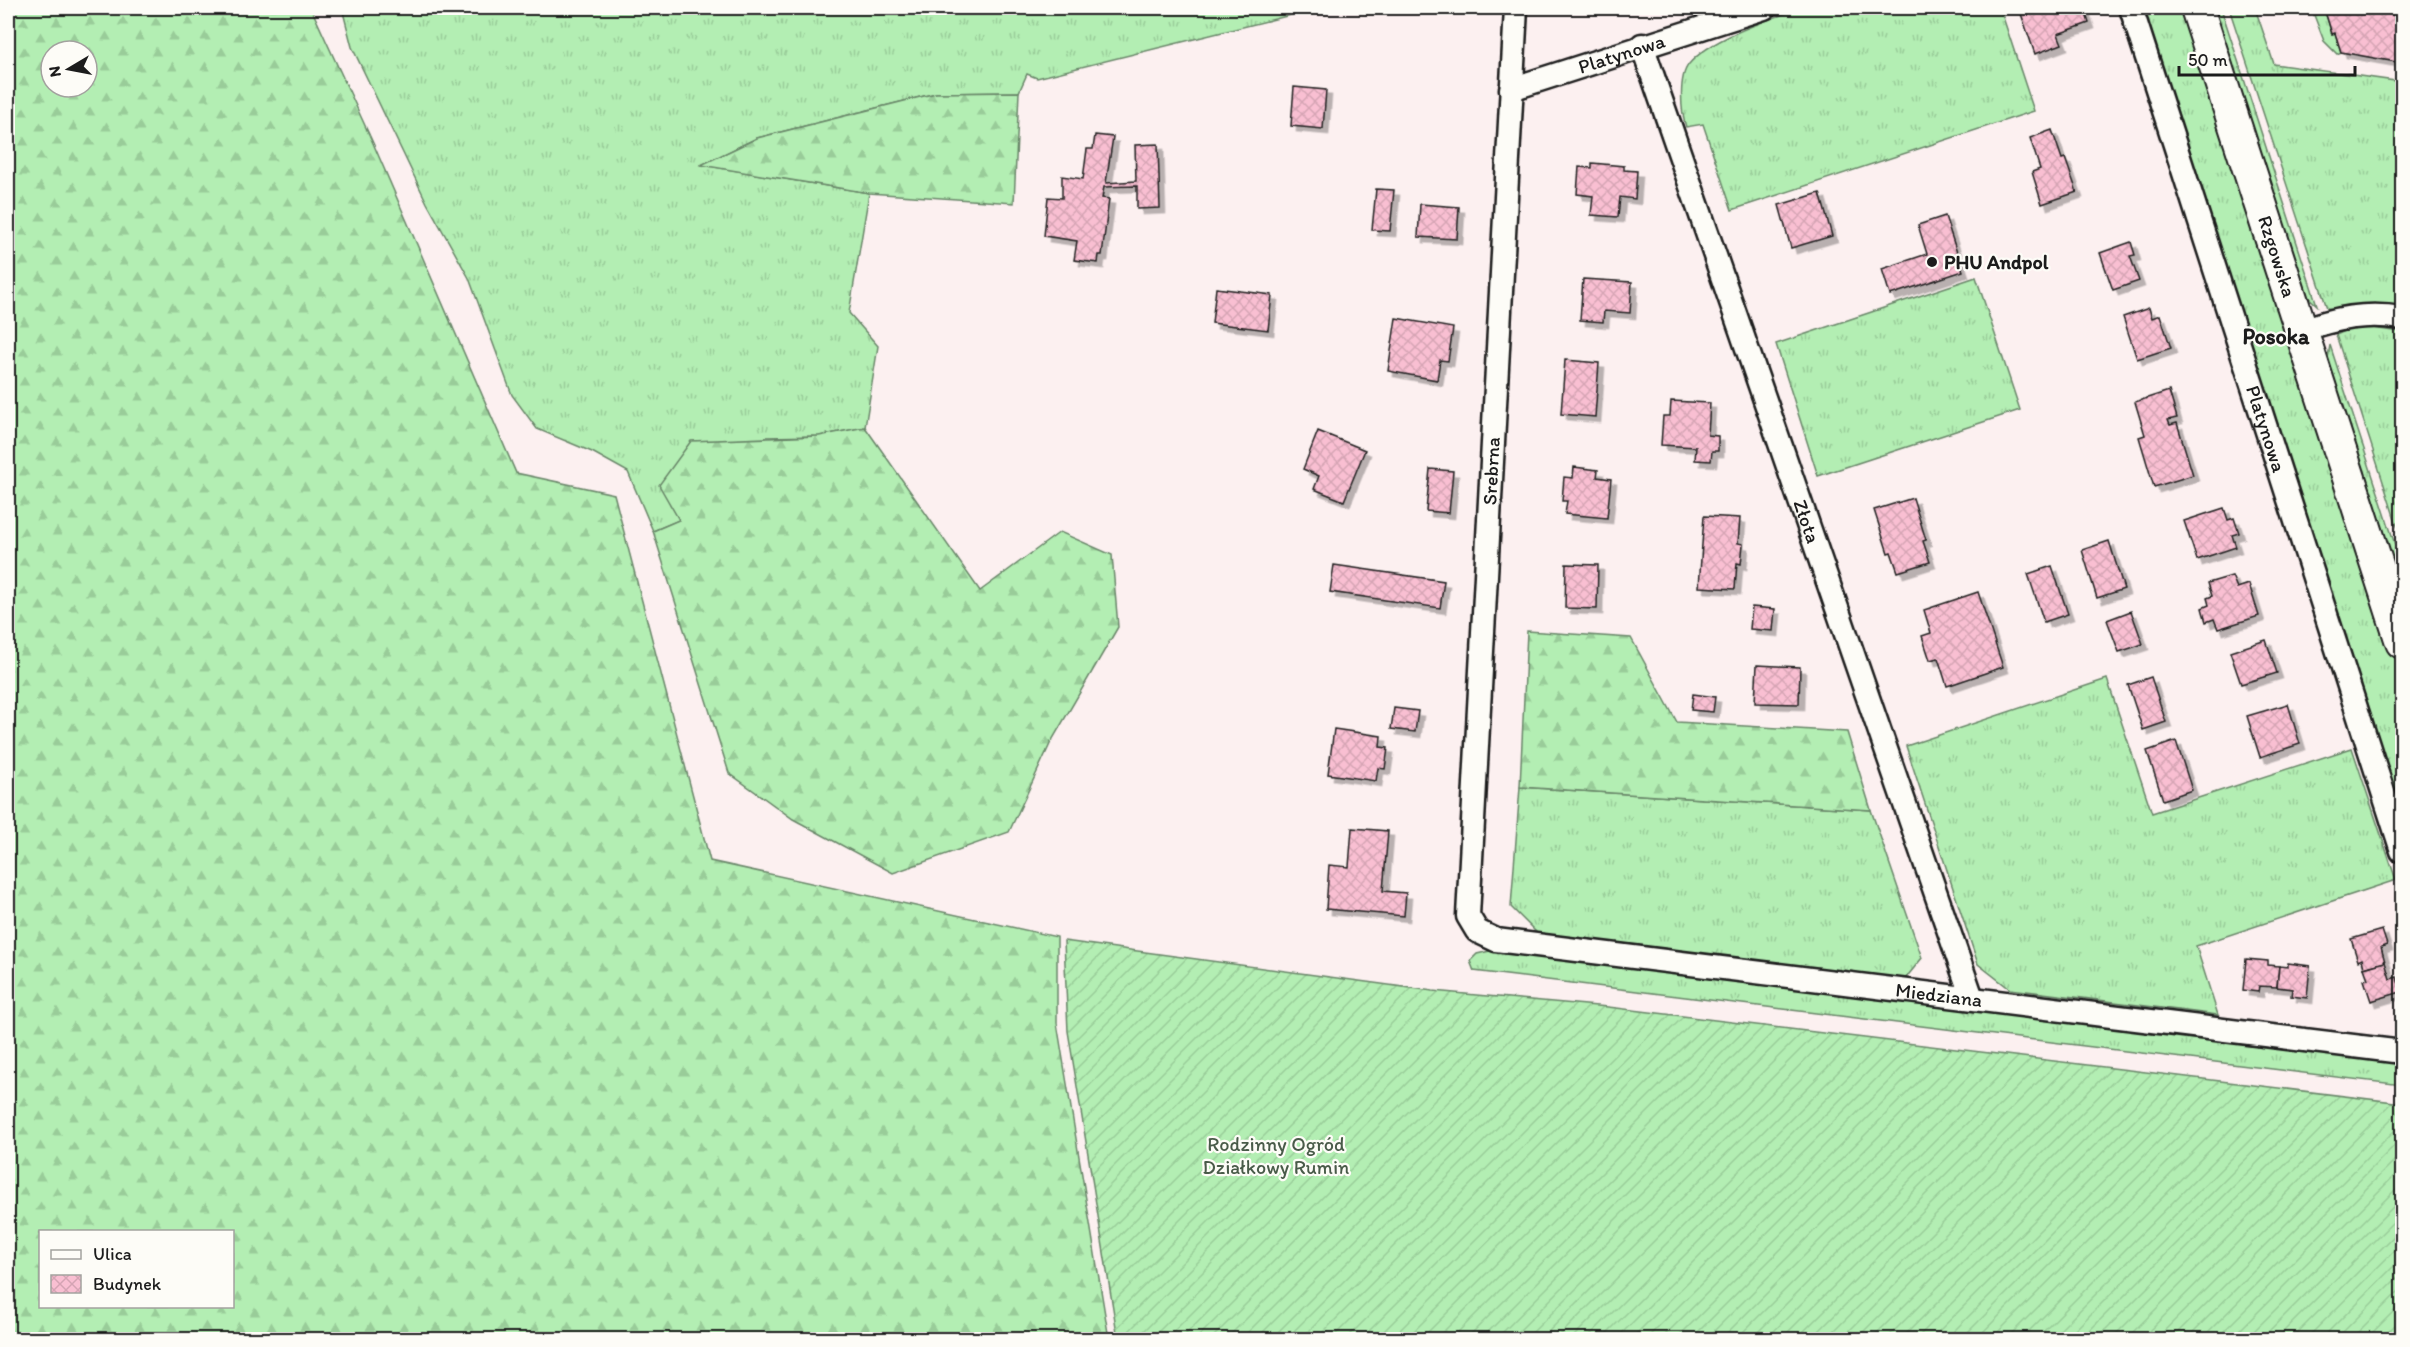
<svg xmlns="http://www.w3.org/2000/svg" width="2410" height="1347" font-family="Itim,sans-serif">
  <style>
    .grass { fill: url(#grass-tufts); stroke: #688568; stroke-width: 1.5 }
    .forest { fill: url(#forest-firs); stroke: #688568; stroke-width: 1.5; fill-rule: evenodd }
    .garden { fill: url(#garden-furrows); stroke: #688568; stroke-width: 1.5 }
    .building { fill: url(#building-cross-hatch); stroke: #1c1c1c; stroke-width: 1.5; filter: url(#shadow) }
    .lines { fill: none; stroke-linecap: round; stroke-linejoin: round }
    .street-casing { stroke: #1c1c1c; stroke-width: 27 }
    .secondary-casing { stroke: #1c1c1c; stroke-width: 36 }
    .street { stroke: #fdfcf7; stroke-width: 22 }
    .secondary { stroke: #fdfcf7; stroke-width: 32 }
    .poi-dot { fill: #1c1c1c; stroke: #fdfcf7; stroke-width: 2 }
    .labels { text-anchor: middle; stroke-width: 4.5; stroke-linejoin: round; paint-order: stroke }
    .street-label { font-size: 20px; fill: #1c1c1c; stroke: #fdfcf7 }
    .poi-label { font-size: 20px; font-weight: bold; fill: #1c1c1c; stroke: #fdfcf7; text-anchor: start }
    .park-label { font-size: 20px; fill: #495b49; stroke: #fdfcf7 }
    .quarter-label { font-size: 22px; font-weight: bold; fill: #1c1c1c; stroke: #fdfcf7 }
  </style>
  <defs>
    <pattern id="grass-tufts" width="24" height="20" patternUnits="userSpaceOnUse" patternTransform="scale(1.5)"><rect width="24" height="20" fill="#b3eeb3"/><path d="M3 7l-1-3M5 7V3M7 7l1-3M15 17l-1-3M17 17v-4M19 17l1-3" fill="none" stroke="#9c9"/></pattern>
    <pattern id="forest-firs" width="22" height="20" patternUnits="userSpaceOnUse" patternTransform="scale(1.5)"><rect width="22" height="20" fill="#b3eeb3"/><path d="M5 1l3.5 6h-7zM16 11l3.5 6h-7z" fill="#9c9"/></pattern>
    <pattern id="garden-furrows" width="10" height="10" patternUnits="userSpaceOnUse" patternTransform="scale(1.5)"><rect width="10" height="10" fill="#b3eeb3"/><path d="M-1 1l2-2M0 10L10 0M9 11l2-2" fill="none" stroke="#9c9"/></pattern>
    <pattern id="building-cross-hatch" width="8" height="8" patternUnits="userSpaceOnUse" patternTransform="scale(1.5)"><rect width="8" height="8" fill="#f9bfd2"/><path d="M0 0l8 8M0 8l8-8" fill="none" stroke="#d5a4b4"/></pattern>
    <filter id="shadow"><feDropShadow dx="5.5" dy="5.5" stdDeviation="0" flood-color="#0004"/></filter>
  </defs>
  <rect width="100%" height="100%" fill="#fcf0f0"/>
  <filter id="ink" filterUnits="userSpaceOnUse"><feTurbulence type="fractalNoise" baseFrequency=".0167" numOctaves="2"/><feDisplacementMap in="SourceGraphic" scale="12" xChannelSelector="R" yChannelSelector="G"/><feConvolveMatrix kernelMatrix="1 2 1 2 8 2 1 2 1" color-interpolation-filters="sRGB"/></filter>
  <g filter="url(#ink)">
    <g class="grass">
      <path d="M342,8h977l-282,70 -10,-4 -8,18 -83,1 -179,45 -55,27 167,28 -20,120 29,33 -13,81 -46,9 -53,1 -87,83 -26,11 -25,-59 -36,-20 -55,-23 -25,-34 -43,-117 -42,-75 -75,-156z"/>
      <path d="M1801,8h199l34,103 -302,99 -29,-86 -17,3c-5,-15 -8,-50 3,-63 22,-26 81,-45 112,-56z"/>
      <path d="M2136,8h51l215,663v155l-27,-95 -171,-510z"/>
      <path d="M2212,8h9l96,297 -11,-10z"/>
      <path d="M2229,8h26l19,56 128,18v229l-75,-3z"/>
      <path d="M2325,12l7,22 3,-1 6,19 -4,2 -13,-13 -10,-26z"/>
      <path d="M1976,277l44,133 -202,66 -42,-132z"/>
      <path d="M2356,326l46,6v209l-66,-206z"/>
      <path d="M2330,345l72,221v25l-72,-222 -2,-12z"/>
      <path d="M2107,679l45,134 200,-65 44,132 -200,66 22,69 -208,-26 -32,-25 -72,-218z"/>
      <path d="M1520,787l351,23 51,148 -17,21 -365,-43 -29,-29z"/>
      <path d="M1494,950l908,110v25l-928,-114 -4,-10 7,-7z"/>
    </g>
    <g class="forest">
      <path d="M8,8h303l62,135 143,330 98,21 96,367 347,76v86l52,316h-1101zM51,51h36v36h-36zM40,1232h192v74h-192z"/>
      <path d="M1019,92l-5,111 -145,-10 -168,-28 56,-27 179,-45z"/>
      <path d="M865,427l115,164 80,-59 52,23 6,72 -67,115 -42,90 -116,41 -100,-54 -64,-46 -76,-242 26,-11 -20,-35 32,-44 128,-5z"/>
      <path d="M1527,631l104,7 46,84 170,10 24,78 -351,-23z"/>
    </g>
    <path class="garden" d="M1064,941l369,50 175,16 794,96v236h-1284l-50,-308z"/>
    <g class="building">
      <path d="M2019,8h65l5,15 -31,11 4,10 -27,10z"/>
      <path d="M2324,8h46l12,1v4l20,3v47l-61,-11 -6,-19 -3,1z"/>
      <path d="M1294,87l32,3 -3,39 -32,-3z"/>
      <path d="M2052,130l10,29 3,-1 12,34 -35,12 -10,-32 8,-3 -10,-31z"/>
      <path d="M1095,135l18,2 -7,46 30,-2 -1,-36 23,-1 2,64 -23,1v-23l-33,1 -2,11 7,1 -7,56h-3l-1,8 -24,-3 3,-19 -33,-5 4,-39 14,1v-22l21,3 4,-30h6z"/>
      <path d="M1592,163l32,3v4l13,1 -2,28 -15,-2 -2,20 -27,-2 2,-19 -16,-2 2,-27 13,1z"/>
      <path d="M1376,189l18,1 -4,41 -18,-1z"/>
      <path d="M1820,193l12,43 -41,12 -12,-43z"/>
      <path d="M1420,204l39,3 -2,32 -39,-2z"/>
      <path d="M1945,216l18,55 -73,24 -8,-26 45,-15 -9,-29z"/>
      <path d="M2131,242l4,13 -5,1 9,25 -26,9 -13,-37z"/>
      <path d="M1583,279l49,3 -2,31 -26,-2 -1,11 -23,-2z"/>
      <path d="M1216,288l56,7 -4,35 -56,-7z"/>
      <path d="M2149,308l3,10 8,-3 11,33 -34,11 -14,-42z"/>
      <path d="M1396,318l57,10 -5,33 -8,-1 -3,20 -49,-9z"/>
      <path d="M1565,360l34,3 -4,54 -34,-3z"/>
      <path d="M2169,391l8,27 -9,2 2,5 7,-2 16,52 -39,12 -15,-50 6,-2 -10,-33z"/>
      <path d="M1671,401l39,2 -2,32 10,1v15h-6l-1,10 -16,-1 1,-13 -35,-2 2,-29h7z"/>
      <path d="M1318,431l47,19 -21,51 -30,-12 5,-13 -16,-7z"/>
      <path d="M1574,467l24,3 -1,7 14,2 -4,39 -42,-4 2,-13h-5l2,-24 9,1z"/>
      <path d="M1430,469l23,2 -4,42 -23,-2z"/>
      <path d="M1913,498l13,42 -3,1 7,21 -32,10 -7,-20 -3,1 -14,-43z"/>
      <path d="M2224,508l4,12 6,-2 5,15 -7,2 4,12 -39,13 -13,-39z"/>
      <path d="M1704,516l36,2 -2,25 5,1 -2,20 -4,-1 -2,26 -36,-2z"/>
      <path d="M2109,541l15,48 -27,9 -15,-48z"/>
      <path d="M1566,564l32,1 -1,44 -32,-1z"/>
      <path d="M1334,565l110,16 -4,27 -110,-16z"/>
      <path d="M2052,566l16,48 -24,8 -16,-48z"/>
      <path d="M2232,576l5,12 12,-4 10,32 -41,13 -4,-10 -8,3 -4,-14 7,-3 -2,-7 5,-2 -4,-13z"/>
      <path d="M1978,592l25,75 -56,19 -9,-28 -8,2 -8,-24 9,-3 -7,-23z"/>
      <path d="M1752,607l23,2 -2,22 -23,-2z"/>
      <path d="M2131,611l12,33 -24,8 -12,-32z"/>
      <path d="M2266,640l11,33 -36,11 -11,-32z"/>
      <path d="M1757,665l43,2 -1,37 -44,-1z"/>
      <path d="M2151,677l15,45 -23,8 -15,-45z"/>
      <path d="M1693,694l22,3 -2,15 -22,-2z"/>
      <path d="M2288,704l12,40 -40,13 -13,-41z"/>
      <path d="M1394,708l24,3 -3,21 -24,-3z"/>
      <path d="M1334,729l47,7 -1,11 8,1 -3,21 -7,-1 -2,13 -48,-7z"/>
      <path d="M2176,741l16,49 -29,10 -16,-49z"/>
      <path d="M1352,828l36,3 -5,60 23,2 -2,23 -78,-7 3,-44 20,2z"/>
      <path d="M2382,930l5,15 -6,2 4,15 -21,6 -2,-9 -4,2 -7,-22z"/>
      <path d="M2246,959l22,2v4l11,1 -2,21 -18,-1 -1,6 -15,-2z"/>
      <path d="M2385,962l5,17 7,-2 4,15 -30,9 -7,-21 4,-1 -4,-11z"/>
      <path d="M2288,963l22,3 -3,32 -16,-2 1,-7 -15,-2 2,-21 9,1z"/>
    </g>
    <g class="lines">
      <defs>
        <g id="street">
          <path id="s1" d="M1516,8l-48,908 9,15 19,9 906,112"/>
          <path id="s2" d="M2131,8l271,843"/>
          <path id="s3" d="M1642,45l330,953"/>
          <path id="s4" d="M1511,89l253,-81"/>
          <path d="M2300,331c35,-13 66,-19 102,-13"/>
        </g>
        <g id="secondary">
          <path id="s5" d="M2197,8l205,634"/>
        </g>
      </defs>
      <use href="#street" class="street-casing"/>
      <use href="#secondary" class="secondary-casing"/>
      <use href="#street" class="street"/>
      <use href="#secondary" class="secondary"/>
    </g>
  </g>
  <circle class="poi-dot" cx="1932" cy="262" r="6"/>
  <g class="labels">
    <g class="street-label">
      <text dy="7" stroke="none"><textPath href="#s4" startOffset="116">Platynowa</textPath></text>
      <text dy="7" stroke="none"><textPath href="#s5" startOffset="261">Rzgowska</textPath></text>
      <text dy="7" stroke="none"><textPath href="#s2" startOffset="442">Platynowa</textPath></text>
      <text transform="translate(1491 471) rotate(-87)" y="7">Srebrna</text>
      <text dy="7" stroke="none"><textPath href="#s3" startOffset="504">Złota</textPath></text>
      <text dy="7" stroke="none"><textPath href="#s1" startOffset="1394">Miedziana</textPath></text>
    </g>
    <g class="poi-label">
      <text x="1944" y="269">PHU Andpol</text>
    </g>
    <g class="park-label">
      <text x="1276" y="1151">Rodzinny Ogród<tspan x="1276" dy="23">Działkowy Rumin</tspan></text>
    </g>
    <g class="quarter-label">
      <text x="2276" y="344">Posoka</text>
    </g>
  </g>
  <rect width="2410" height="1347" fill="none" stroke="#fdfcf7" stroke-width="30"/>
  <rect x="15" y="15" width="2380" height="1317" fill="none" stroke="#1c1c1c" stroke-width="2" filter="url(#ink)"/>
  <rect x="39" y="1230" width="195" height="78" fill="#fdfcf7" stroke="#a3a29f" stroke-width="1.5"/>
  <rect x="51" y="1250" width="30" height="9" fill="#fdfcf7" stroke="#a3a29f" stroke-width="1.5"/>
  <text x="93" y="1260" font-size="18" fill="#1c1c1c">Ulica</text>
  <rect x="51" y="1275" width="30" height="18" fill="url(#building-cross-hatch)" stroke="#a3a29f" stroke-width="1.5"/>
  <text x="93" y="1290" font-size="18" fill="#1c1c1c">Budynek</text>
  <g transform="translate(69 69) rotate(260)"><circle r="28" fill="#fdfcf7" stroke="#a3a29f" stroke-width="1.5"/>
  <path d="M0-4.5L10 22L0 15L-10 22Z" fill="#1c1c1c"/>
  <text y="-9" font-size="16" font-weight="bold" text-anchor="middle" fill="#1c1c1c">N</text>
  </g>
  <path d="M2179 66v9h176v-9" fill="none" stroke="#1c1c1c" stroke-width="3"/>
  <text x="2188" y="66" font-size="18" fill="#1c1c1c" stroke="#fdfcf7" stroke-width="4.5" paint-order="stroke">50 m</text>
</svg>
